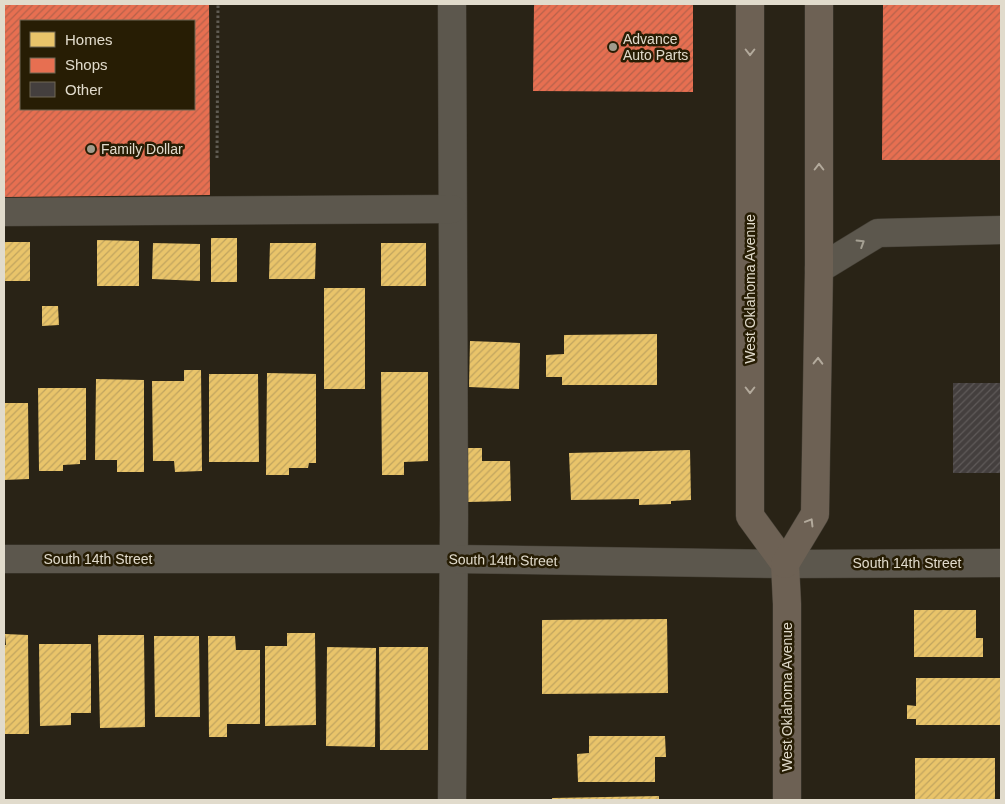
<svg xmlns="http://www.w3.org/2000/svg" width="1005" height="804" font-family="Helvetica,sans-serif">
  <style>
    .homes { fill: url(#homes-hatch) }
    .shops { fill: url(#shops-hatch); fill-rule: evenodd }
    .building { fill: url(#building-hatch) }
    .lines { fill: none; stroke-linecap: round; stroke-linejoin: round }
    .minor-casing { stroke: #433e34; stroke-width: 29 }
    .major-casing { stroke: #433e34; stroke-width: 29 }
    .path { stroke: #605c53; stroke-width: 3; stroke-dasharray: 2.5 2.5; stroke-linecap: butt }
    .minor { stroke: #5c574d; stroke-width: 28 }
    .major { stroke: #6d6154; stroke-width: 28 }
    .oneway { stroke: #b3aa9c }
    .oneway2 { stroke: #a5a093 }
    .poi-dot { fill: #a19b8c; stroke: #271d04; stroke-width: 2 }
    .labels { text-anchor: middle; stroke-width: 5; stroke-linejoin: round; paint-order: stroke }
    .poi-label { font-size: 14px; fill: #e1dbcc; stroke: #271d04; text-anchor: start }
    .street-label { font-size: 14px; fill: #e1dbcc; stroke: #271d04 }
  </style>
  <defs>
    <pattern id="homes-hatch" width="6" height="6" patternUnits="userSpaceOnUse" patternTransform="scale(1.25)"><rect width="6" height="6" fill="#e9c46a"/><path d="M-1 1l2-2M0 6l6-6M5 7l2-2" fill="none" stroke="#c0a45f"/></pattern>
    <pattern id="shops-hatch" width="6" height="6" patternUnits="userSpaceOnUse" patternTransform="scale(1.25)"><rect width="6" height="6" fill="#e76f51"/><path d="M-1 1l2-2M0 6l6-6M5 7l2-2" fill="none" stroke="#b6624b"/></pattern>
    <pattern id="building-hatch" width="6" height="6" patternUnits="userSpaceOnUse" patternTransform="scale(1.25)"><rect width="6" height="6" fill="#443f3e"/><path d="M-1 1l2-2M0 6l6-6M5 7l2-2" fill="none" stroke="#5f5a59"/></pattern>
  </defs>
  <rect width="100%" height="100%" fill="#292316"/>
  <g class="homes">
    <rect x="211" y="238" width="26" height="44"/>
    <path d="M97,240l42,1v45h-42z"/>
    <rect x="4" y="242" width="26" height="39"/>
    <path d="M153,243l47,1v37l-48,-2z"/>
    <path d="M270,243h46l-1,36h-46z"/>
    <rect x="381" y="243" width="45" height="43"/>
    <rect x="324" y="288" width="41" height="101"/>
    <path d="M42,306h16l1,19 -17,1z"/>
    <path d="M657,334v51h-95v-8h-16v-22l18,-1v-19z"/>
    <path d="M470,341l50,2 -1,46 -50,-2z"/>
    <path d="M184,370h17l1,101 -27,1 -1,-11h-21l-1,-80h32z"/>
    <path d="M381,372h47v89l-24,1v13h-22z"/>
    <path d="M267,373l49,1v89h-7l-1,5h-19v7h-23z"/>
    <path d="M209,374h49l1,88h-50z"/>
    <path d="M96,379l48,1v92h-27v-12h-22z"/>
    <path d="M38,388h48v72h-6v4l-17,1v6h-24z"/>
    <path d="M4,403h24l1,76 -25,1z"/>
    <path d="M467,448h15v13h28l1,40 -43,1z"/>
    <path d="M690,450l1,50 -20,1v3l-32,1v-6l-68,1 -2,-47z"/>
    <path d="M914,610h62v28h7v19h-69z"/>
    <path d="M667,619l1,74 -126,1v-74z"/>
    <path d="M287,633h28l1,92 -51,1v-80h22z"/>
    <path d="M5,634l23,1 1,99h-25v-89h2z"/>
    <path d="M98,635h46l1,92 -45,1z"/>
    <path d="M154,636h45l1,81h-45z"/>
    <path d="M208,636h27l1,14h24v74h-33v13h-18z"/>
    <path d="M39,644h52v69h-20v12l-31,1z"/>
    <path d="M327,647l49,1 -1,99 -49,-1z"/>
    <path d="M379,647h49v103h-48z"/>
    <path d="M916,678h85v47h-85v-6h-9v-14l9,1z"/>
    <path d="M589,736h76l1,21h-11v25h-77l-1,-28 12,-1z"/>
    <rect x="915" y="758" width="80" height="42"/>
    <path d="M659,796v4h-107v-2z"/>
  </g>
  <g class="shops">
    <path d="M4,4h205l1,191 -206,2zM21,21h173v88h-173z"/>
    <path d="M534,4h159v88l-160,-1z"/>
    <path d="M883,4h118v156h-119z"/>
  </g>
  <rect class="building" x="953" y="383" width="48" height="90"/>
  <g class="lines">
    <defs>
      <g id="minor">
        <path d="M452,4l2,514 -2,282"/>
        <path d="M4,212l448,-3"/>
        <path d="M819,269l59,-36 123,-3"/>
        <path d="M4,559h450l331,5 216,-1"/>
      </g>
      <g id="major">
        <path d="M750,4v512l35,48 2,40v196"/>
        <path d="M785,564l30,-50 4,-245v-265"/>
      </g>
    </defs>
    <use href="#minor" class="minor-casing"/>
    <use href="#major" class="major-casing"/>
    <path class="path" d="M217,158l1,-154"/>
    <use href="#minor" class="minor"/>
    <use href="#major" class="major"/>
  </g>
  <defs><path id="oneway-chevron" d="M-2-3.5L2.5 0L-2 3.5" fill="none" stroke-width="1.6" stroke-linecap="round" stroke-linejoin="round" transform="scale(1.25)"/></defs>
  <g class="oneway">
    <use href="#oneway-chevron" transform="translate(750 52) rotate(90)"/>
    <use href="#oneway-chevron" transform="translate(819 167) rotate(-90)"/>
    <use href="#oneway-chevron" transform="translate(818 361) rotate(-89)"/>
    <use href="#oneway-chevron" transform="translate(750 390) rotate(90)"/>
    <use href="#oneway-chevron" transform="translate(810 522) rotate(-59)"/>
  </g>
  <use class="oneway2" href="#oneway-chevron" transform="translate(861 243) rotate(-32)"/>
  <g class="poi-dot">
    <circle cx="613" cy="47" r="5"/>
    <circle cx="91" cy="149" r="5"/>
  </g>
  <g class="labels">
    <g class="poi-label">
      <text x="623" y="44">Advance<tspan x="623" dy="16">Auto Parts</tspan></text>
      <text x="101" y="154">Family Dollar</text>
    </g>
    <g class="street-label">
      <text transform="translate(750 289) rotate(-90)" y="5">West Oklahoma Avenue</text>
      <text x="98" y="564">South 14th Street</text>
      <text transform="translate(503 560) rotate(1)" y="5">South 14th Street</text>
      <text x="907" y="568">South 14th Street</text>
      <text transform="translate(787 697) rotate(-90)" y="5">West Oklahoma Avenue</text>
    </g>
  </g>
  <rect width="1005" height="804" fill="none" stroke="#e1dbcc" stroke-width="10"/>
  <rect x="20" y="20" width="175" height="90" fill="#271d04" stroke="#716954"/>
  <rect x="30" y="32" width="25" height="15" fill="#e9c46a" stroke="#716954"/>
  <text x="65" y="45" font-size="15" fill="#e1dbcc">Homes</text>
  <rect x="30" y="58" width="25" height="15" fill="#e76f51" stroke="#716954"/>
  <text x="65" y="70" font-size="15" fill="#e1dbcc">Shops</text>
  <rect x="30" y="82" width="25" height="15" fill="#443f3e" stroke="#716954"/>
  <text x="65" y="95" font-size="15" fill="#e1dbcc">Other</text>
</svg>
